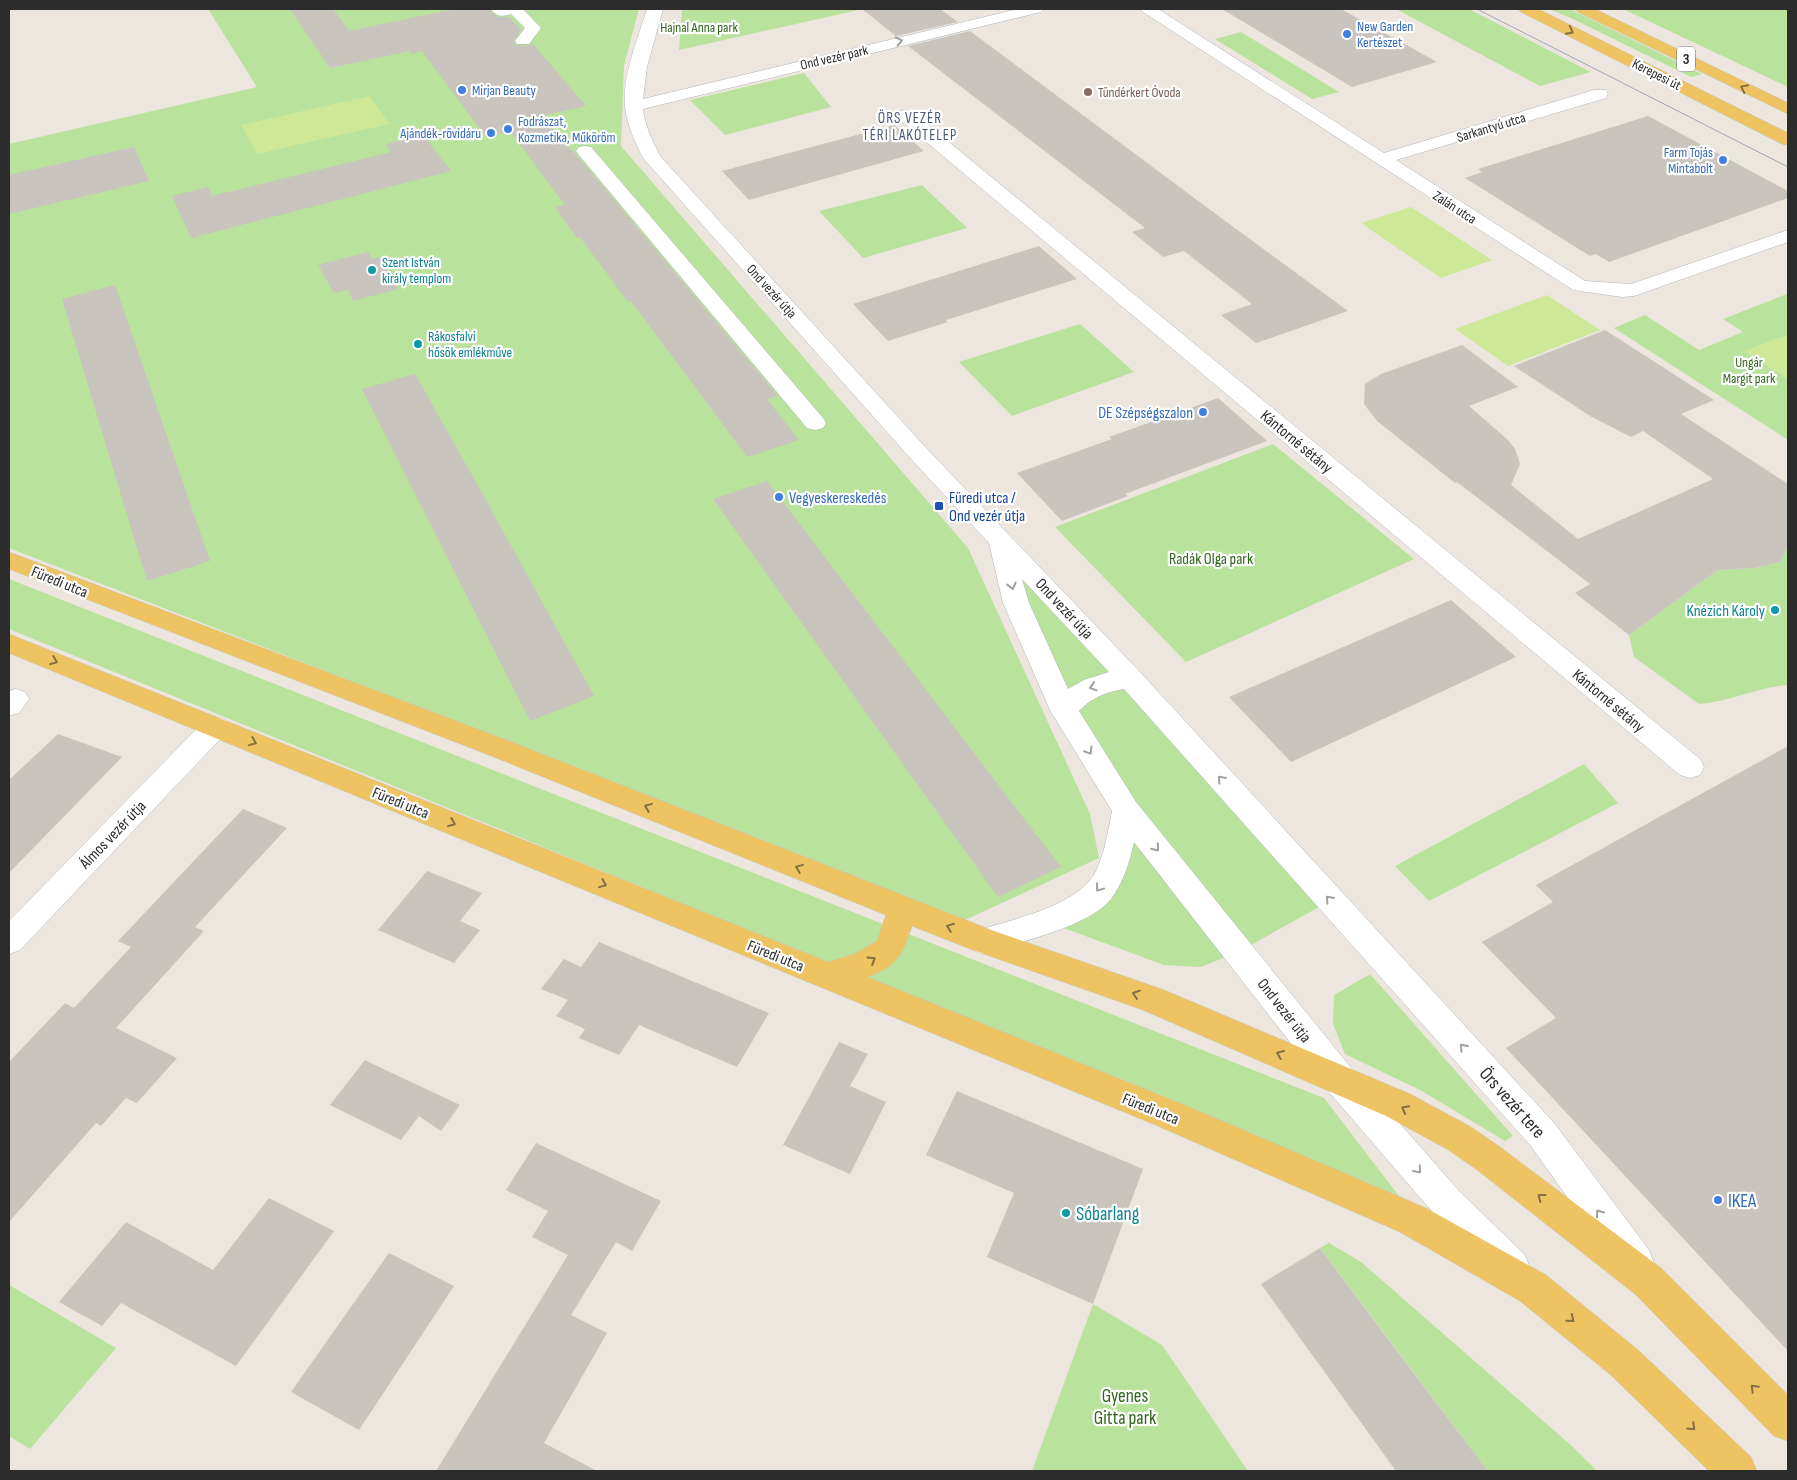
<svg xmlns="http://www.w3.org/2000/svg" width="1797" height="1480" font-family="'Sofia Sans Condensed',sans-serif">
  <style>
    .green { fill: #b9e29c }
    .pitch { fill: #cde998 }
    .building { fill: #c9c4bd }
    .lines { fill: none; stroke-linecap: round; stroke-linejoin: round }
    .minor-casing { stroke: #b2b6bf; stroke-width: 1 }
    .major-casing { stroke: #c8c8c8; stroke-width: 1 }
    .minor { fill: #fff; fill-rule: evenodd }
    .major { fill: #eec362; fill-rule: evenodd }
    .tram { stroke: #a1a6b6; stroke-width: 1 }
    .oneway { stroke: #837044 }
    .oneway2 { stroke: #a0a0a0 }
    .shop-dot { fill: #3f7fe0; stroke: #fff; stroke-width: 2 }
    .education-dot { fill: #8d6e63; stroke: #fff; stroke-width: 2 }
    .culture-dot { fill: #0f9aa8; stroke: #fff; stroke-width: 2 }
    .transit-dot { fill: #1a4fb4; stroke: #fff; stroke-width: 2 }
    .labels { text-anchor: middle; stroke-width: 4.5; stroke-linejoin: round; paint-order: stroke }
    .far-shop-label { font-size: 14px; fill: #366cbe; stroke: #fff; text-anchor: start }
    .far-park-label { font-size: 14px; fill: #32681c; stroke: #fff }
    .far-street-label { font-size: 14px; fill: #2c2c2c; stroke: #fff }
    .far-education-label { font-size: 14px; fill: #785e54; stroke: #fff; text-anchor: start }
    .far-culture-label { font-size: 14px; fill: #0d838f; stroke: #fff; text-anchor: start }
    .shield { fill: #fff; stroke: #6b6b6b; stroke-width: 1 }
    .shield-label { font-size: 15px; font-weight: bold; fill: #2c2c2c }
    .far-neighbourhood-label { font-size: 15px; letter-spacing: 1px; fill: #4d597c; stroke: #fff }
    .shop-label { font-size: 16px; fill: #366cbe; stroke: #fff; text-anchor: end }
    .street-label { font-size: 16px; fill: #2c2c2c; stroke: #fff }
    .transit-label { font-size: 16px; fill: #164399; stroke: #fff; text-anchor: start }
    .park-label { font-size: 16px; fill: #32681c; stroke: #fff }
    .culture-label { font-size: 16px; fill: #0d838f; stroke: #fff; text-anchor: end }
    .near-street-label { font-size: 19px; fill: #2c2c2c; stroke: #fff }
    .near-shop-label { font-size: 19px; fill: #366cbe; stroke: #fff; text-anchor: start }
    .near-culture-label { font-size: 19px; fill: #0d838f; stroke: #fff; text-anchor: start }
    .near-park-label { font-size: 19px; fill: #32681c; stroke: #fff }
  </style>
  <rect width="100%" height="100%" fill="#ede6de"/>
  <g class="green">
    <path d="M208,9h431l-15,56 -3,81 347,402 122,266 9,44 -134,62 -956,-372v-404l248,-57z"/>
    <path d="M682,9h181l-184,41z"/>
    <path d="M1396,9h73l122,63 -51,14z"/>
    <path d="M1549,9h21l132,65 -11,3 -118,-58z"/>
    <path d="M1623,9h165v78z"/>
    <path d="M1241,32l98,60 -27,7 -97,-60z"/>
    <path d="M804,73l27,34 -106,28 -35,-35z"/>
    <path d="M922,185l45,43 -104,30 -44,-47z"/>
    <path d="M1787,294l1,146 -174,-112 31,-13 54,35 44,-18 -20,-13z"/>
    <path d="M1080,324l54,48 -122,44 -53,-54z"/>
    <path d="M1273,444l141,115 -228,103 -131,-135z"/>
    <path d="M1000,538l330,363 -90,50 -39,16 -37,-2 -122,-45 37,-14 47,-96 -62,-100z"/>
    <path d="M1788,545v140c-30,2 -58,17 -89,19l-65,-47 -5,-22 89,-65 36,-2 26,-6z"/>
    <path d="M9,579l1315,519 75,98 -1390,-567z"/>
    <path d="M1584,764l34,39 -189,98 -34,-35z"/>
    <path d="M1370,974l143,162 -8,5 -85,-51 -75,-36 -12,-30 1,-29z"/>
    <path d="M1329,1243l32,19 212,185 24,24h-109l-168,-223z"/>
    <path d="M9,1285l107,63 -86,101 -21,-13z"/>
    <path d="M1093,1304l69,41 86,126h-216z"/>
  </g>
  <g class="pitch">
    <path d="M370,96l19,28 -132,30 -16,-29z"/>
    <path d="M1411,207l81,53 -51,18 -80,-55z"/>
    <path d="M1547,295l53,35 -92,36 -53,-37z"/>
    <path d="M1787,335l1,44 -44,-28z"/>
  </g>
  <g class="building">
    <path d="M290,9h43l16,22 105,-22h35l8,8h12l12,13 -7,10 1,5 14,1 3,-3 54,63 -45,10 45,50 192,230 -11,3 32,41 -52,17 -116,-156 -3,1 -48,-65 -3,1 -22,-31 10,-2 -55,-74 -24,6 -64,-86 -10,3 -2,-3 -80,17z"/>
    <path d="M862,9h78l18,13 -62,14z"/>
    <path d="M1222,9h119l96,53 -85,25z"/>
    <path d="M970,31l239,178 139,102 -92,32 -35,-28 31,-11 -68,-53 -21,6 -31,-25 13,-4 -237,-182z"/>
    <path d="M1648,116l140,75v7l-179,64 -13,-8 -6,2 -125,-78 17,-6 -4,-3z"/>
    <path d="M894,125l30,26 -175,49 -27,-29z"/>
    <path d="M423,135l28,36 -260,67 -19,-42 36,-9 4,9 179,-44 -5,-8z"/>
    <path d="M134,147l15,34 -140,33v-39z"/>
    <path d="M1039,246l38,33 -131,41 2,2 -60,19 -35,-37z"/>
    <path d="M368,252l4,7 8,-2 18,32 -45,12 -5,-11 -14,3 -16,-28z"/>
    <path d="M115,285l95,276 -63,20 -85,-282z"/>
    <path d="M1605,330l109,70 -33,14 107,70v61l-8,17 -26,6 -36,2 -89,65 -54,-42 15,-9 -133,-102 -2,1 -78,-62 -13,-17 1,-20 16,-10 81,-29 56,42 -49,19 39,34 7,9 5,15 -9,21 67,54 135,-60 -70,-48 -12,6 -41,-21 -76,-50z"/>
    <path d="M415,374l67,119 112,203 -64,25 -168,-332z"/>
    <path d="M1218,398l49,43 -142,53 3,2 -66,25 -45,-48 95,-34 -3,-2z"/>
    <path d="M767,481l258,339 36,47 -63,30 -285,-398z"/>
    <path d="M1451,600l65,57 -225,105 -62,-65z"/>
    <path d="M58,734l64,23 -113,116v-93z"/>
    <path d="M1788,746v605l-282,-303 50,-30 -74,-76 71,-40 -17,-17z"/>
    <path d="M243,809l44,19 -92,99 9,4 -88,97 61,30 -40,45 -11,-5 -25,28 -5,-3 -87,99v-160l56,-59 9,5 57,-61 -13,-6z"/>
    <path d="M427,871l55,22 -22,28 20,9 -26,33 -76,-33z"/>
    <path d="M599,942l170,71 -32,54 -98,-42 -20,30 -40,-17 6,-9 -29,-13 12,-16 -27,-11 23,-30 17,8z"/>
    <path d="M839,1042l29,12 -18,32 36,16 -36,72 -67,-29z"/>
    <path d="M365,1060l10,5 85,40 -19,26 -22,-15 -18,24 -71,-35z"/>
    <path d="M957,1091l186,78 -50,135 -106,-47 27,-64 -88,-38z"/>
    <path d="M536,1143l125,58 -29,50 -16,-9 -45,73 36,18 -63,110 53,28h-161l132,-216 -36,-18 16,-26 -42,-21z"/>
    <path d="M269,1198l65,33 -98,135 -115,-63 -19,23 -43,-24 67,-80 87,48z"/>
    <path d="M1320,1248l65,87 103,136h-92l-135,-187z"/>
    <path d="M389,1253l65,33 -95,144 -68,-38z"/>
  </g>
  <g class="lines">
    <defs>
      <g id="minor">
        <path d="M491,9h32l18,19 -12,16h-12l-2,-3 10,-13 -14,-14c-9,3 -14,3 -20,-5z"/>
        <path d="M647,9h16l-16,58 -4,32 375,-90h26l-3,3 -398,97c2,17 9,31 17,47l268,294 211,221 416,453 94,126 5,13 -5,13 -13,5 -13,-5 -92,-130 -407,-457c-18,3 -32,8 -45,22l57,91 216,267 108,123 65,63 5,13 -5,13 -13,5 -13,-5 -63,-65 -108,-125 -194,-249c-4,19 -11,41 -23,57 -21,25 -74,38 -105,48 -6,2 -15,7 -22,7 -3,0 -8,-3 -11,-4l-4,-9 4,-9c35,-12 106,-25 123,-61 9,-19 12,-40 16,-60l-62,-101 -47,-107 -14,-60 -77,-83 -269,-302c-8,-16 -16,-33 -18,-51 -3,-31 13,-68 22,-98zM1022,579l87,93 -25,8 -16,9 -39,-86z"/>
        <path d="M1140,9h18l226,144 210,-63h12l2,4 -2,4 -210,62 189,121 46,3 157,-54v12l-154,54 -12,1 -49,-7 -430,-278z"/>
        <path d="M905,110l6,1 789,648 4,8 -4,8 -10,3 -10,-3 -781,-656 -3,-4 3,-4z"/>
        <path d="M585,146l6,1 232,271 3,5 -3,5 -8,2 -8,-2 -228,-273 -3,-4 3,-4z"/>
        <path d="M16,689l9,3 4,7 -10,14 -10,3v-25z"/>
        <path d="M215,717l10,3 4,7 -4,7 -205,216 -11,4v-33l196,-201z"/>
      </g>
      <g id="major">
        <path d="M1518,9h20l250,124v12l-6,-1 -261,-132z"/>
        <path d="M1575,9h20l193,94v11l-210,-102z"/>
        <path d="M9,552l500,189 485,190 170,59 246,104 61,33 29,20 161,121 127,127v46l-14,-5 -139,-142 -159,-125 -29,-20 -61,-33 -243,-106 -170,-60 -61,-24c-10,29 -14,40 -45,51l315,127 244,104 120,67 92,75 113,107 6,14h-48l-97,-95 -92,-75 -120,-69 -242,-106 -1149,-473v-19l819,328 27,-8 22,-13 9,-26 -397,-160 -480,-186z"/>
      </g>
    </defs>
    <use href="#minor" class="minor-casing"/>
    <use href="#major" class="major-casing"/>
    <use href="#minor" class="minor"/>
    <use href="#major" class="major"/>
    <path class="tram" d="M1477,9l311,158"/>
  </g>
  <defs><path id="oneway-chevron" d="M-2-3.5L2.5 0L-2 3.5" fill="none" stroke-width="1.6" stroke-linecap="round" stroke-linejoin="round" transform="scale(1.25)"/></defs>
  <g class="oneway">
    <use href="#oneway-chevron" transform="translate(1570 31) rotate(27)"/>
    <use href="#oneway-chevron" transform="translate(1744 88) rotate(-154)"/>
    <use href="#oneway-chevron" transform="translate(54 661) rotate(22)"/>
    <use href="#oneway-chevron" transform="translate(253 742) rotate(22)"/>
    <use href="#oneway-chevron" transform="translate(648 807) rotate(-158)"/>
    <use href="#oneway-chevron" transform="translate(452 823) rotate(22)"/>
    <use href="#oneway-chevron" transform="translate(799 868) rotate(-158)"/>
    <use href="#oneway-chevron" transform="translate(603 884) rotate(22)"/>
    <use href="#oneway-chevron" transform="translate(950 927) rotate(-159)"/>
    <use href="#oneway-chevron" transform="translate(872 960) rotate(-32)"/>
    <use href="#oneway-chevron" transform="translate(1136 994) rotate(-161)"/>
    <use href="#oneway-chevron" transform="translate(1280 1054) rotate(-157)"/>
    <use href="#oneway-chevron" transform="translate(1405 1109) rotate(-152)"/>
    <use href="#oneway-chevron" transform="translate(1541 1197) rotate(-143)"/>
    <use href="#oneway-chevron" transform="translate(1571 1319) rotate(39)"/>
    <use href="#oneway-chevron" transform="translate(1754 1388) rotate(-135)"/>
    <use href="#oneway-chevron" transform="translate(1692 1427) rotate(44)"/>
  </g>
  <g class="oneway2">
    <use href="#oneway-chevron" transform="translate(899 41) rotate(-13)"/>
    <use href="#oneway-chevron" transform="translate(1012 586) rotate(76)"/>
    <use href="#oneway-chevron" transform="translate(1093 687) rotate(162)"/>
    <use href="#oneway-chevron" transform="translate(1089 751) rotate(58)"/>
    <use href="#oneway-chevron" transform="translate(1221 779) rotate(-132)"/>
    <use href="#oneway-chevron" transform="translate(1156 848) rotate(51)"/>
    <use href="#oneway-chevron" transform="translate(1099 888) rotate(127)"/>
    <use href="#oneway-chevron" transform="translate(1329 899) rotate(-132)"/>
    <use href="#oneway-chevron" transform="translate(1463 1047) rotate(-132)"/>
    <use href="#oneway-chevron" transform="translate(1418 1170) rotate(49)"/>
    <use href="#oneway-chevron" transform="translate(1599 1213) rotate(-126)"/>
  </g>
  <g class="shop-dot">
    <circle cx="1347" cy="34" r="5"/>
    <circle cx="462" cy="90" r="5"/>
    <circle cx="508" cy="129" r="5"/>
    <circle cx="491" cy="133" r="5"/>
    <circle cx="1723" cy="160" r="5"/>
    <circle cx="1203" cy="412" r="5"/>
    <circle cx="779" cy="497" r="5"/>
    <circle cx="1718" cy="1200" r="5"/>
  </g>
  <circle class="education-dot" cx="1088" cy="92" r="5"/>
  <g class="culture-dot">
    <circle cx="372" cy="270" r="5"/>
    <circle cx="418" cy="344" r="5"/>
    <circle cx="1775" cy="610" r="5"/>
    <circle cx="1066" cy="1213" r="5"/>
  </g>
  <rect class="transit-dot" x="934" y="501" width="10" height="10" rx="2.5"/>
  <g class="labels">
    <g class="far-shop-label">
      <text x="1357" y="31">New Garden<tspan x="1357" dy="16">Kertészet</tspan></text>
      <text x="472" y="95">Mirjan Beauty</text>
      <text x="518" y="126">Fodrászat,<tspan x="518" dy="16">Kozmetika, Műköröm</tspan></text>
      <text x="481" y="138" text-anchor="end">Ajándék-rövidáru</text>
      <text x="1713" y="157" text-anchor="end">Farm Tojás<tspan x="1713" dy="16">Mintabolt</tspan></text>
    </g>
    <g class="far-park-label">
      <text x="699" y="32">Hajnal Anna park</text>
      <text x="1749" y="367">Ungár<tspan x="1749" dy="16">Margit park</tspan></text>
    </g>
    <g class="far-street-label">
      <text transform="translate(834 57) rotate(-13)" y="5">Ond vezér park</text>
      <text transform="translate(1657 74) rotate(27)" y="5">Kerepesi út</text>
      <text transform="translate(1491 127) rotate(-17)" y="5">Sarkantyú utca</text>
      <text transform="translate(1455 207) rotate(33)" y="5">Zalán utca</text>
      <text transform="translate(772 291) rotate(48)" y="5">Ond vezér útja</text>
    </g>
    <g class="far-education-label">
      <text x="1098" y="97">Tündérkert Óvoda</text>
    </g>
    <g class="far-culture-label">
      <text x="382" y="267">Szent István<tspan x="382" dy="16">király templom</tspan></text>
      <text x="428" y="341">Rákosfalvi<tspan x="428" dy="16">hősök emlékműve</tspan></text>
    </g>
    <rect class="shield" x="1677" y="46.5" width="18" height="25" rx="4"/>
    <g class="shield-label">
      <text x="1686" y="64">3</text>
    </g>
    <g class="far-neighbourhood-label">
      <text x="910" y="123">ÖRS VEZÉR<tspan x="910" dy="17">TÉRI LAKÓTELEP</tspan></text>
    </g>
    <g class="shop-label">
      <text x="1193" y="418">DE Szépségszalon</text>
      <text x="789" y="503" text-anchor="start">Vegyeskereskedés</text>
    </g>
    <g class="street-label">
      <text transform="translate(1297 441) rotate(40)" y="6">Kántorné sétány</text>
      <text transform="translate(60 581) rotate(22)" y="6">Füredi utca</text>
      <text transform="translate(1065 608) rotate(47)" y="6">Ond vezér útja</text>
      <text transform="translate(1609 700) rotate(40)" y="6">Kántorné sétány</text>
      <text transform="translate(401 802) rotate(22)" y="6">Füredi utca</text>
      <text transform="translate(112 834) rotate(-46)" y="6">Álmos vezér útja</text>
      <text transform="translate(776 955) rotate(22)" y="6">Füredi utca</text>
      <text transform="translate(1285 1010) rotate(52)" y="6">Ond vezér útja</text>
      <text transform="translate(1151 1108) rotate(22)" y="6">Füredi utca</text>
    </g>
    <g class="transit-label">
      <text x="949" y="503">Füredi utca /<tspan x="949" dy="18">Ond vezér útja</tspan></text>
    </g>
    <g class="park-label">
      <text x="1211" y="564">Radák Olga park</text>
    </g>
    <g class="culture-label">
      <text x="1765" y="616">Knézich Károly</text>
    </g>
    <g class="near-street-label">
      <text transform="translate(1513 1102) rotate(48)" y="7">Örs vezér tere</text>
    </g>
    <g class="near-shop-label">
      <text x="1728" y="1207">IKEA</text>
    </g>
    <g class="near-culture-label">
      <text x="1076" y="1220">Sóbarlang</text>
    </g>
    <g class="near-park-label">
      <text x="1125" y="1402">Gyenes<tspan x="1125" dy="22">Gitta park</tspan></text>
    </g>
  </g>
  <rect width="1797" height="1480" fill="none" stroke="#2c2c2c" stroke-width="20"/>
</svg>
